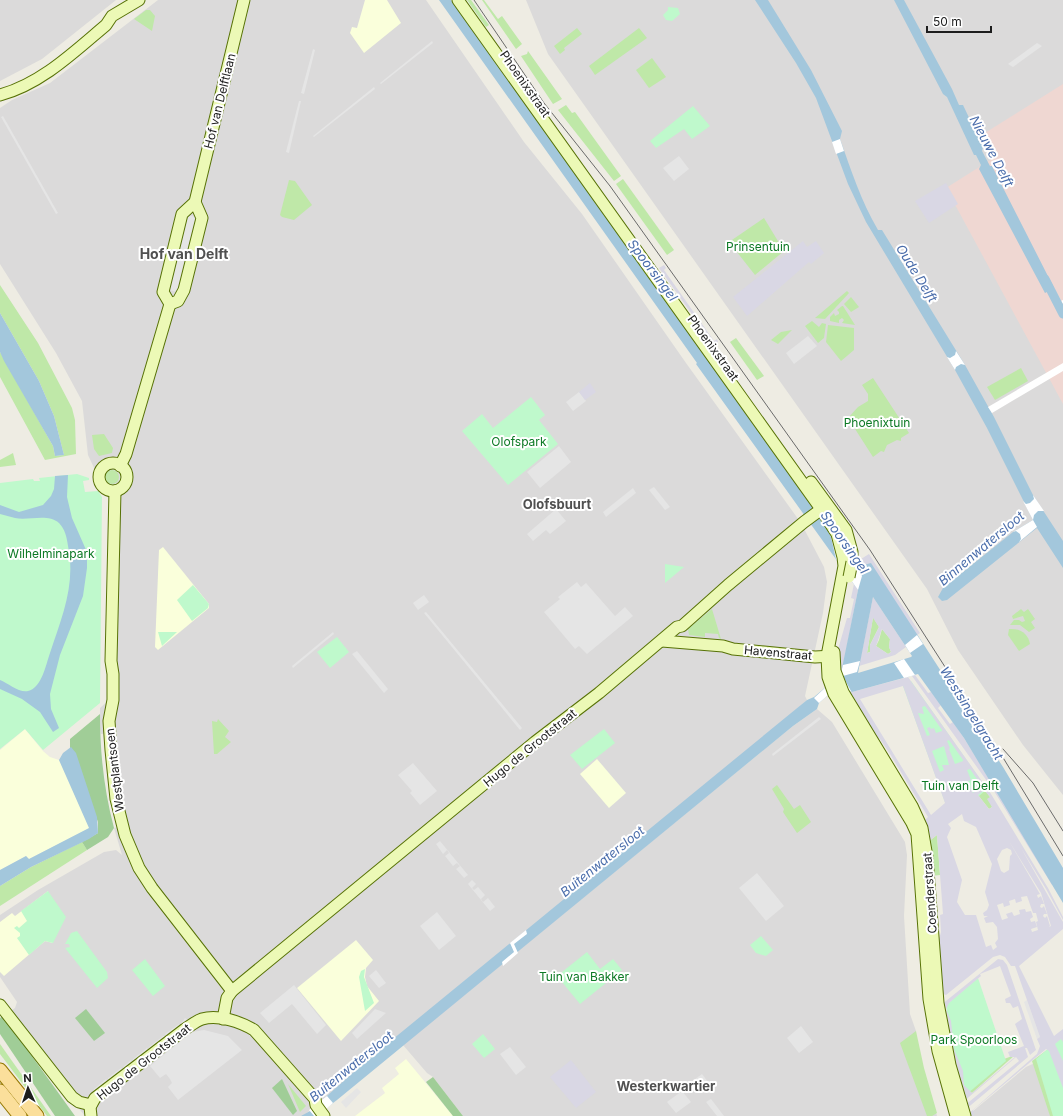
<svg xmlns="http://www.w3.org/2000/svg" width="1063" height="1116" font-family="Inter,sans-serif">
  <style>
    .residential { fill: #dbdada }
    .commercial { fill: #efd7d2 }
    .education { fill: #faffdb }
    .grass { fill: #bfe8a8 }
    .forest { fill: #a0cd97 }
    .park { fill: #bff9cc }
    .parking { fill: #e5e5e5 }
    .plaza { fill: #d9d7e4; fill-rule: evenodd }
    .water { fill: #a3c7dc; fill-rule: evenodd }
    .pier { fill: #fff }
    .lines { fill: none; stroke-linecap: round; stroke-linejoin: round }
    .canal { stroke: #a3c7dc; stroke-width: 9 }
    .secondary-casing { stroke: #577206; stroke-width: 13 }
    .primary-casing { stroke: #947801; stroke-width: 15 }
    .secondary { stroke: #ecf9b6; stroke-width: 11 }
    .primary { stroke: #fbdf9b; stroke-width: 13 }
    .tram { stroke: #6b6b6b; stroke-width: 1 }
    .secondary-bridge-casing { stroke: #577206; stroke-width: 13; stroke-linecap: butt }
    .secondary-bridge { stroke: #ecf9b6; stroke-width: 11 }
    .labels { text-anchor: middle; stroke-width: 4; stroke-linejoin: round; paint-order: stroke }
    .street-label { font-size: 12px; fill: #1d1d1d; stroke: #fff }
    .park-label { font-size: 12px; fill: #0c7924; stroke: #fff }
    .water-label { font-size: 13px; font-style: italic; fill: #4a6dab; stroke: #fff }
    .neighbourhood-label { font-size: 13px; font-weight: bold; fill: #505050; stroke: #fff }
    .quarter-label { font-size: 14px; font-weight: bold; fill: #505050; stroke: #fff }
  </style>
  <rect width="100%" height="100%" fill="#eeece3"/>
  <g class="residential">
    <path d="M0,0h116l-74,59 -42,22z"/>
    <path d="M158,0h268l98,142 58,72 104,149 115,160 23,44 3,15 -4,31 -18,83 2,4 -52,46 -452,370h-218l-82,-100 12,-8 2,-6 -17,-25v-62l38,-25 66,-38 12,-2 6,5 -8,-27 8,-2 -12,-93 -9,1 -1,-6v-20l10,-9 1,-203 -8,-9 -15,-32 -6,-54 -26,-48 -56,-89v-156l12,-8 38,-17z"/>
    <path d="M526,0h537v795l-40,-50 -65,-95 -31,-61 -379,-535z"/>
    <path d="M817,709l15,13 73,120 2,13 -3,61 6,98 6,17v12l21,73h-474l-30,-39 -6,-4 -24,-28 390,-319z"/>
    <path d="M1037,1062l17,54h-87l59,-49z"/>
  </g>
  <path class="commercial" d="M1063,84v320l-117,-216 46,-29 -12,-23z"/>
  <g class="education">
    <path d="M365,0h22l14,23 -37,30 -14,-20 2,-6 5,1z"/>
    <path d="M163,547l46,57v4l-51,42 -3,-3 4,-97z"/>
    <path d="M25,729l18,22 7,6 9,3 31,68 -61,31 -3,-3 -26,14v-120z"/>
    <path d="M597,759l29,34 -17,15 -29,-34z"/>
    <path d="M48,891l5,52 -8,-2 -41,35 -4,-4v-50l12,-9 3,3z"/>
    <path d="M356,940l17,20 -7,8 -1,9 2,9 12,15 -38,40 -44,-53z"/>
    <path d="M406,1059l47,57h-98l30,-23 -3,-5 17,-14 -4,-6z"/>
  </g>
  <g class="grass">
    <path d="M467,0h4l18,25 -3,2z"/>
    <path d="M482,0h2l14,19 4,-3 20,28 -6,5z"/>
    <path d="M146,10h4l5,6 -3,15 -18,-12z"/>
    <path d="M577,28l5,6 -18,14 1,2 -5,4 -6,-8z"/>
    <path d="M639,28l8,10 -52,37 -6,-9z"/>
    <path d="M528,51l34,48 -9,5 -32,-48 6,-2z"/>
    <path d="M652,58l14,19 -17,11 -13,-18z"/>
    <path d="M503,70l90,126 -2,1 -90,-126z"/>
    <path d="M566,105l6,8 3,-1 46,64 -7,5 -56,-71z"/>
    <path d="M623,179l51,71 -7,5 -51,-71z"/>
    <path d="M289,180l6,1 17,24 -18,15 -12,-3 -2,-2z"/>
    <path d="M764,218l20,33 -29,24 -26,-33z"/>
    <path d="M0,285l38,58 34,65 3,12 1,34 -31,6 -45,-83v-25l53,94 2,10 9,-1 -10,-39 -15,-35 -39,-68z"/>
    <path d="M847,291l2,2 -24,26 -10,-1z"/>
    <path d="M851,297l8,10 -8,5 -7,-8z"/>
    <path d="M842,306h1l12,19 -13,-2 2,-3 -2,-2 -3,2v3l-9,-2v-4l4,-4 1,3 4,-2v-2l-2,-2z"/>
    <path d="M812,321l7,6 3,-4 4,1 -2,14 -6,5 -13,-17z"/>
    <path d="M828,325l26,3v22l-13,11 -15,-19z"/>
    <path d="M792,330l-14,14 -7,-4 10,-8z"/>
    <path d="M736,338l28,38 -7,4 -27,-38z"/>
    <path d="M1021,368l7,13 -33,19 -8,-13z"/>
    <path d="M873,378l36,55 -8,5v3l-4,-1 -10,5 -3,7 -3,-1 -8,6 -25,-39 10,-11 10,-6v-7l-6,-9z"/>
    <path d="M104,434l9,14 -1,5 -13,3 -5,-7 -2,-14z"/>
    <path d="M13,453l3,12 -16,2v-7z"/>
    <circle cx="112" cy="477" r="7"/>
    <path d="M712,609l9,30 -2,-1 -1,-4 -13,-1v4l-16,-2 -1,-6z"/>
    <path d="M1021,609l3,3 4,-3 7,10 -4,3 4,6 -6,4 -9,-7h-10l4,-5h5l3,2 3,-1 -2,-5 -10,3 -1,-3z"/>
    <path d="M873,617l6,10 -9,18v7l-3,1z"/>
    <path d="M882,629l8,10 -1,8 2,5 -3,2 -12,-8 3,-6z"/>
    <path d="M1009,629c10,-1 19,4 21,15l-11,7 -11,-16z"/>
    <path d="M218,719l11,12 -4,6 6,5 -14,12h-3l-2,-33 5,1z"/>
    <path d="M777,785l17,24 6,-4 11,17 -14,11 -14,-21 1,-3 -12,-20z"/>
    <path d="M985,790l5,7 2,10 -3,2 -11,-14z"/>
    <path d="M937,835l3,40 -9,1 -3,-34z"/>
    <path d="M82,842l5,8 -87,56v-20l31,-19z"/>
    <path d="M916,1031l8,37 13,45 -5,3h-5l-27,-73z"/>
    <path d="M0,1044l51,72h-4l-47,-62z"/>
    <path d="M1047,1050l16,66h-13l-18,-55z"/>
    <path d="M1015,1055l-43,38 -3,-2 35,-32z"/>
    <path d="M288,1084l18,22 -6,6z"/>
  </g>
  <g class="forest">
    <path d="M100,714c0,39 4,76 14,114l-6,9 -21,13 -5,-8 16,-9v-11l-28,-74v-9z"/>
    <path d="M86,1009l19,24 -11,8 -19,-23z"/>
    <path d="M3,1016l72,100h-20l-55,-82v-16z"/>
    <path d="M433,1077l30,39h-10l-27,-34z"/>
    <path d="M282,1079l15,32 -4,4 -21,-27z"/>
  </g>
  <g class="park">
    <path d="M668,7l10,1 2,6 -8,7 -6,-1 -3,-5 5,-5z"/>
    <path d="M693,106l17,20 -18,13 -8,-10 -28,19 -6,-7z"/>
    <path d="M531,397l14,18 -6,5 19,24 -50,41 -46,-54 20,-17 11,14z"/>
    <path d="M77,474l12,4v2l-6,1 2,11 13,-1 4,6 -2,206 -57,47 -18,-21 -25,20v-266l33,-4 1,2h6l-1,-3z"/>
    <path d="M665,564l19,3 -19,16z"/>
    <path d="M193,585l16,19 -1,4 -16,13 -15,-21z"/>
    <path d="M158,632h19l-15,14z"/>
    <path d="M337,637l12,15 -19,16 -13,-16z"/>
    <path d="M911,681l76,108 -8,7 -34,6 -42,-116z"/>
    <path d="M604,729l11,14 -33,26 -12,-14z"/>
    <path d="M48,891l18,26 -13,26 -8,-2 -16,14 -12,-17 3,-2v-3l-6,-5 3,-2 2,2 8,-7 -6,-10z"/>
    <path d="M77,931l30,41 1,6 -11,10 -32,-40 5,-1 -1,-3h-4l6,-11z"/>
    <path d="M761,936l12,14 -7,6 -10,-3 -6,-8z"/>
    <path d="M587,952l13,17 13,-10 9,11 -42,34 -23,-28z"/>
    <path d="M145,959l20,27 -12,10 -21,-26z"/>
    <path d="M365,969l-1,8 10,26 -9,8 -6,-34 2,-6z"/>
    <path d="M978,978l28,83 -39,33 -15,-47 -6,-42z"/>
    <path d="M483,1034l12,15 -11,9 -12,-14z"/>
    <path d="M1063,1036v80h-10l-17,-57z"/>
  </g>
  <g class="parking">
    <path d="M249,0h2l-46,187h-2z"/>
    <path d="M432,41l1,2 -52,41 -1,-1z"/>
    <path d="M1037,43l5,3 -29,21 -5,-3z"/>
    <path d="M313,49l2,1 -11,44 -3,-1z"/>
    <path d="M374,87l1,2 -61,48 -1,-1z"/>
    <path d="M299,101h2l-12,52 -3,-1z"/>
    <path d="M3,116l55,97 -2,1 -55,-97z"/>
    <path d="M679,156l10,13 -15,12 -11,-13z"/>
    <path d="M184,214l15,4 -19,75 -14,-4z"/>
    <path d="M808,336l9,10 -23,18 -8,-11z"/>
    <path d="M579,392l7,9 -13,10 -7,-9z"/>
    <path d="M559,446l12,16 -31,26 -13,-16z"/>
    <path d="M654,487l16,20 -5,3 -16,-20z"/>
    <path d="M633,488l3,5 -30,24 -3,-5z"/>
    <path d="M556,509l10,12 -16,13 -4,-4 -13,11 -6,-7z"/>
    <path d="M577,582l4,5 5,-4 29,33 10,-9 8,9 -46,38 -8,-8 -4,3 -31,-37 16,-13 -2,-2z"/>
    <path d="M424,595l5,7 -11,8 -5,-7z"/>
    <path d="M426,612l96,116 -2,2 -96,-117z"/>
    <path d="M333,632l1,2 -41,34 -1,-2z"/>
    <path d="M357,651l31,38 -4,4 -32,-39z"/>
    <path d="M819,717l2,2 -48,37 -1,-2z"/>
    <path d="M413,763l24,28 -17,14 -10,-12 2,-2 -14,-16z"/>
    <path d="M440,841l28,34 -4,3 -8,-9 4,-3 -3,-3 -4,3 -8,-10 4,-3 -2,-3 -4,4 -7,-10z"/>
    <path d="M757,873l27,33 -18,15 -27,-33z"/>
    <path d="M472,880l4,4 -4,4 2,2 4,-3 7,8 -4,4 2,3 5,-4 7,9 -5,4 -22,-27z"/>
    <path d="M437,912l19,24 -17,14 -19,-24z"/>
    <path d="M376,970l10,13 -7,5 -10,-12z"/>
    <path d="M294,985l32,40 -9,9 -25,-30 -23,19 -9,-10z"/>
    <path d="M1027,1000l13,37 -1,1 -2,1 -13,-37z"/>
    <path d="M375,1009l11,4 -29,26 -5,-6z"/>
    <path d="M185,1018l2,2 -94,72 1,-3 12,-10 2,2v-3l13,-10 2,1v-2l8,-7 1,2 1,-3 14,-11 1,1 1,-2 14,-11h3l-1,-2 14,-10 1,1z"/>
    <path d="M801,1026l12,16 -14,11 -12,-15z"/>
    <path d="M204,1030l24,6 14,14 -64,50 -10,-13 4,-4 -2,-4 -4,-5 -6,4 -10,-12 42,-34z"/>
    <path d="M510,1047l16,20 -10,8 -16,-21z"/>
    <path d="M702,1074l9,12 -7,6 -5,-7 -8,5 -4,-5z"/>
    <path d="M357,1088l4,4 -15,16 -5,-6z"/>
    <path d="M682,1091l9,11 -15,11 -9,-11z"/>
    <path d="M711,1099l13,17h-7l-11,-14z"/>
  </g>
  <g class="plaza">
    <path d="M946,183l12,21 -29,19 -14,-22z"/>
    <path d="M803,241l4,6 9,-6 8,12 -13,11 -2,-2 -62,54 -14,-19z"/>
    <path d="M664,265l2,3 -2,2 50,71 3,-2 1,3 -4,3 -55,-77z"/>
    <path d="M590,383l6,9 -11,8 -6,-8z"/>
    <path d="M869,554l51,79 -3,2 -46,-71 -9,12 -5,-7 4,-10z"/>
    <path d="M854,584l4,6 -16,81 -4,1 -1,-19 10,-35h3l4,-19 -3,-1z"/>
    <path d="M873,597l33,50 -11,8 -36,11zM873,618l6,9 -9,18v7l-3,1zM882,629l8,10 -1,8 2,5 -3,2 -12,-8z"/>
    <path d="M915,675l13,18 3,-1 10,13 -3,3 12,16 3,-2 11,16 89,146 -1,1 -58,-94 -82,-115z"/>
    <path d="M908,677l83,117 57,94 15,29v3l-17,-31 -25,-41 42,74v7l-44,37 35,70 9,-7v13l-2,-3 -6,5 8,17v27l-14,-37 -3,-2 -73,61 1,6 -7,-1 70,-61 3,-8 -3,-7 3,-2 -25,-71h-4l-6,-9 -5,-2 -7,2 -47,38 -7,-3 -3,-41 5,-19 -1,-17 3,-1 -6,-79 -9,7 -5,-20 5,-5 -38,-63 -10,-15 -13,-9 -22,-38 6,-1 1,1zM903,686l42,117 -14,12 -71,-116zM925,706l17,24v1l-6,2 -2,-5 -3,1 -1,-2 -3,1 3,7 -3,1 -9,-23 6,1 -2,-7zM949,740l14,20v1l-8,3 -6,-15 1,-1 -3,-7zM944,746l5,19h-7l2,5 -4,2 -8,-21zM970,769l11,16 -8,8 -5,-12 3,-1 -4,-10zM984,790l6,7 -3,2 5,8 -3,2 -11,-14zM962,814l2,7 12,6 16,37 -7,28 4,13 -2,5 -4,3 1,3h4l-4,2 2,5 7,-1 4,5 1,12 -3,4 2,4 -4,3 -2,-5 -5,2 -10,-32h-11l-8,-13 5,-22 -15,-43 4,-9 -3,-4zM1009,841l32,52 10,33 -2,1 1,-1 -3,-10 -2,2 -2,-2 1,-2h3l-3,-8 -2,2 -2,-1 1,-3h3l-3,-8 -3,2 -1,-3 3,-1zM1007,848l4,2 1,4 -2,2 -1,14 -5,3 -3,-2 -4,-12 5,-9zM1027,896l6,17h3l2,8 -2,1 2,8 -6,2 -1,-3 6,-2 -2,-6 -4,1 -1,-3 3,-2 -2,-6 -5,1 -1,-3 -6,1 1,4 -6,2 -2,-4 -6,2 2,4 -6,2 -5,-15 6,-2 1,4 6,-2 -1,-4 6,-2 1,4 6,-2 -1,-4z"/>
    <path d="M998,959l5,1 4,5 29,85 -6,5 -3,-7h-2l3,9 -63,53 -1,-4 55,-45 -3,-4 -53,45 1,-9 -7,-25 -3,1 -13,-64zM1000,966l11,30 -6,3 1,4h4l3,5 5,-2 4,13 -7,5 9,22 -16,6 2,5h5l-43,36 -8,-8 -1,-14 -9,-22 -3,-28 -5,-12 3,-6 32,-27 -1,-2z"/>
    <path d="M571,1060l25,32 -20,16 -26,-31z"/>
  </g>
  <g class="water">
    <path d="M439,0h12l410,575 3,-10 7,-2 132,204 60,101v35l-99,-165 -46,-64 -66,18 -1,-1 -24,5 -8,7 -2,6 -24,17 -456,374 -21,16h-15l9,-5 55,-49 442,-362 7,-3 13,-11 18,-6 -4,-7 17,-83 -162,-226 1,-1zM873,597l39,59 -1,1 -53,16z"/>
    <path d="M755,0h13l43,70 31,61 -2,8c11,31 21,62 38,91h4l83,135 29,52 39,78 30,46v27l-26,-40 -90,72 -5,1 -4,-4 5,-9 70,-56 20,-12 -46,-92 -32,-58 -89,-148 -18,-38 -32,-86 -20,-35z"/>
    <path d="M894,0h10l48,89 7,16h4l20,42 -1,4 8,15h2l62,122 -9,5 -66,-124 2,-4 -5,-10h-2l-27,-58 -4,-3z"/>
    <path d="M0,313l39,68 15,35 10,39 -9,1 -2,-10 -49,-85 -4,-9z"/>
    <path d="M68,475l-1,22 5,21 15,34v16l-4,28 -23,59 -10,39 1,15 8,19 -6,4 -13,-20 -18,-13 -22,-10v-9c8,3 19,13 28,11 14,-3 18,-27 22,-38 12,-36 26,-69 18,-107 -1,-8 -3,-17 -9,-23 -11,-10 -31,-2 -44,-5 -5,-1 -10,-3 -15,-4v-9l19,7 24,-7 8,-9 3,-7 1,-13z"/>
    <path d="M71,747l5,6 21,64 1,16 -9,6 -58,28 -31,19v-16l26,-14 3,3 60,-31 -30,-68 4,-7z"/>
  </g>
  <g class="pier">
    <path d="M840,139l4,12 -8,3 -4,-12z"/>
    <path d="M1054,288l7,13 2,-1v4l-2,-3 -5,5 -8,-14z"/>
    <path d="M956,351l9,14 -4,-1 -5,3 -1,3 -8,-13 3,1 5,-3z"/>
    <path d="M1063,363v8l-71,42 -4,-6z"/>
    <path d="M1033,495l11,16h-6l-4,4 -1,5 4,7 -18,15 2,-3 -1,-5 -4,-3 -3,1 20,-12 -10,-19 3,3 4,-1 4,-4z"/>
    <path d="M823,521l39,55 -4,14 -22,-31 -5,-22z"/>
    <path d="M917,635l6,9 -13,9 -5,-8z"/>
    <path d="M904,659l11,16 -11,3 -10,-15z"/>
    <path d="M860,661l-3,11 -14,4 -2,-3 2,-8z"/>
    <path d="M845,680l6,11 -24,5 -8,7 -5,-5 13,-12z"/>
    <path d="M526,930l1,4 -13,10 4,9 -15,13 -1,-4 12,-10 -4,-9z"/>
    <path d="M327,1096l6,7 -15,13h-4l-5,-6z"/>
  </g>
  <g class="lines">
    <path class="canal" d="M1045,279l18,35"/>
    <defs>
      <g id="secondary">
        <path d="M458,0l363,509 16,25 6,23 1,9 -17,90 1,21 6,17 78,129 5,11 12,165 9,52 18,65"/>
        <path d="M0,95c41,-11 74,-43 106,-70l6,-9 27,-16"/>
        <path d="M170,304l-7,-12 19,-78 13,-12 49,-202"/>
        <path d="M170,304l8,-3 6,-11 18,-72 -7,-16"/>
        <circle cx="113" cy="477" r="14"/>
        <path d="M120,466l6,-12 44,-150"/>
        <path d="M811,482l35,48 6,22v10"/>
        <path d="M115,491l-4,170 2,13v26l-4,21 2,29 5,49 9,36 14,33 13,20 80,103"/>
        <path d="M662,641l61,5 10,3 82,8 18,-1"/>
        <path d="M834,652l1,19 8,21 69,114 10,22 5,29 11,146 12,62 15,51"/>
        <path d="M0,1005l72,92 7,5 12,3"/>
        <path d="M223,1019l4,-21 5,-7 303,-249 64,-49 78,-66 5,-1 46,-41 76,-63 23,-17"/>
        <path d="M91,1116l-1,-9 5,-9 90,-69c5,-3 11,-8 17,-10 16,-5 39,3 52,11l61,69 1,6 8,11"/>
      </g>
      <g id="primary">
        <path d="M0,1070l37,46"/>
        <path d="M0,1091l20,25"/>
      </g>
    </defs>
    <use href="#secondary" class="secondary-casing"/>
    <use href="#primary" class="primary-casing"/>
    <use href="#secondary" class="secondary"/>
    <use href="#primary" class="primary"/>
    <g class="tram">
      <path d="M474,0l70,103 66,83 260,364 129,201 64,105"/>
      <path d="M1003,749l30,34 30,48"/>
    </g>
    <defs>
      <path id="secondary-bridge" d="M849,577l3,-15"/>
    </defs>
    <use href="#secondary-bridge" class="secondary-bridge-casing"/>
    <use href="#secondary-bridge" class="secondary-bridge"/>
  </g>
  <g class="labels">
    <g class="street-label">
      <text transform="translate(525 84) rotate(55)" y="4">Phoenixstraat</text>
      <text transform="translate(220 101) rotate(-76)" y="4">Hof van Delftlaan</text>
      <text transform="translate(713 348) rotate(54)" y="4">Phoenixstraat</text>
      <text transform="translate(778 653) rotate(5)" y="4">Havenstraat</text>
      <text transform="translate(530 748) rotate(-39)" y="4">Hugo de Grootstraat</text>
      <text transform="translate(115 770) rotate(-97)" y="4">Westplantsoen</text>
      <text transform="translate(930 893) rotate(-94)" y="4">Coenderstraat</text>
      <text transform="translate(144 1062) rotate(-38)" y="4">Hugo de Grootstraat</text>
    </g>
    <g class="park-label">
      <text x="758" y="251">Prinsentuin</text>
      <text x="877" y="427">Phoenixtuin</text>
      <text x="519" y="446">Olofspark</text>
      <text x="51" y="558">Wilhelminapark</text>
      <text x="960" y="790">Tuin van Delft</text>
      <text x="584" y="981">Tuin van Bakker</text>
      <text x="974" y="1044">Park Spoorloos</text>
    </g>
    <g class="water-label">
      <text transform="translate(992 151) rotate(62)" y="5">Nieuwe Delft</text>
      <text transform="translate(653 270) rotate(53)" y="5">Spoorsingel</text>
      <text transform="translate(917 273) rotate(58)" y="5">Oude Delft</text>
      <text transform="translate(845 542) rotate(55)" y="5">Spoorsingel</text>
      <text transform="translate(981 548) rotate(-40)" y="5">Binnenwatersloot</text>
      <text transform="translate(972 713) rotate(58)" y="5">Westsingelgracht</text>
      <text transform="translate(602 861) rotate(-39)" y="5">Buitenwatersloot</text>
      <text transform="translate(351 1066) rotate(-39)" y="5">Buitenwatersloot</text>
    </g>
    <g class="neighbourhood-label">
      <text x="557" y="509">Olofsbuurt</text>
      <text x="666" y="1091">Westerkwartier</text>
    </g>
    <g class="quarter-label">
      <text x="184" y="259">Hof van Delft</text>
    </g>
  </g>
  <g transform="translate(28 1088) rotate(357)" stroke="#ffffff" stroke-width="3" paint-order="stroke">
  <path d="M0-3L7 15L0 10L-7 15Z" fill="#1d1d1d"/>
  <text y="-6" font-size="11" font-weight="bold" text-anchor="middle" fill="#1d1d1d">N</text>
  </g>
  <path d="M927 26v6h64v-6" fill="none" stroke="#1d1d1d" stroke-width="2"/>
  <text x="933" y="26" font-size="12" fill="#1d1d1d" stroke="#ffffff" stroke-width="3" paint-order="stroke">50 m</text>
</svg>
